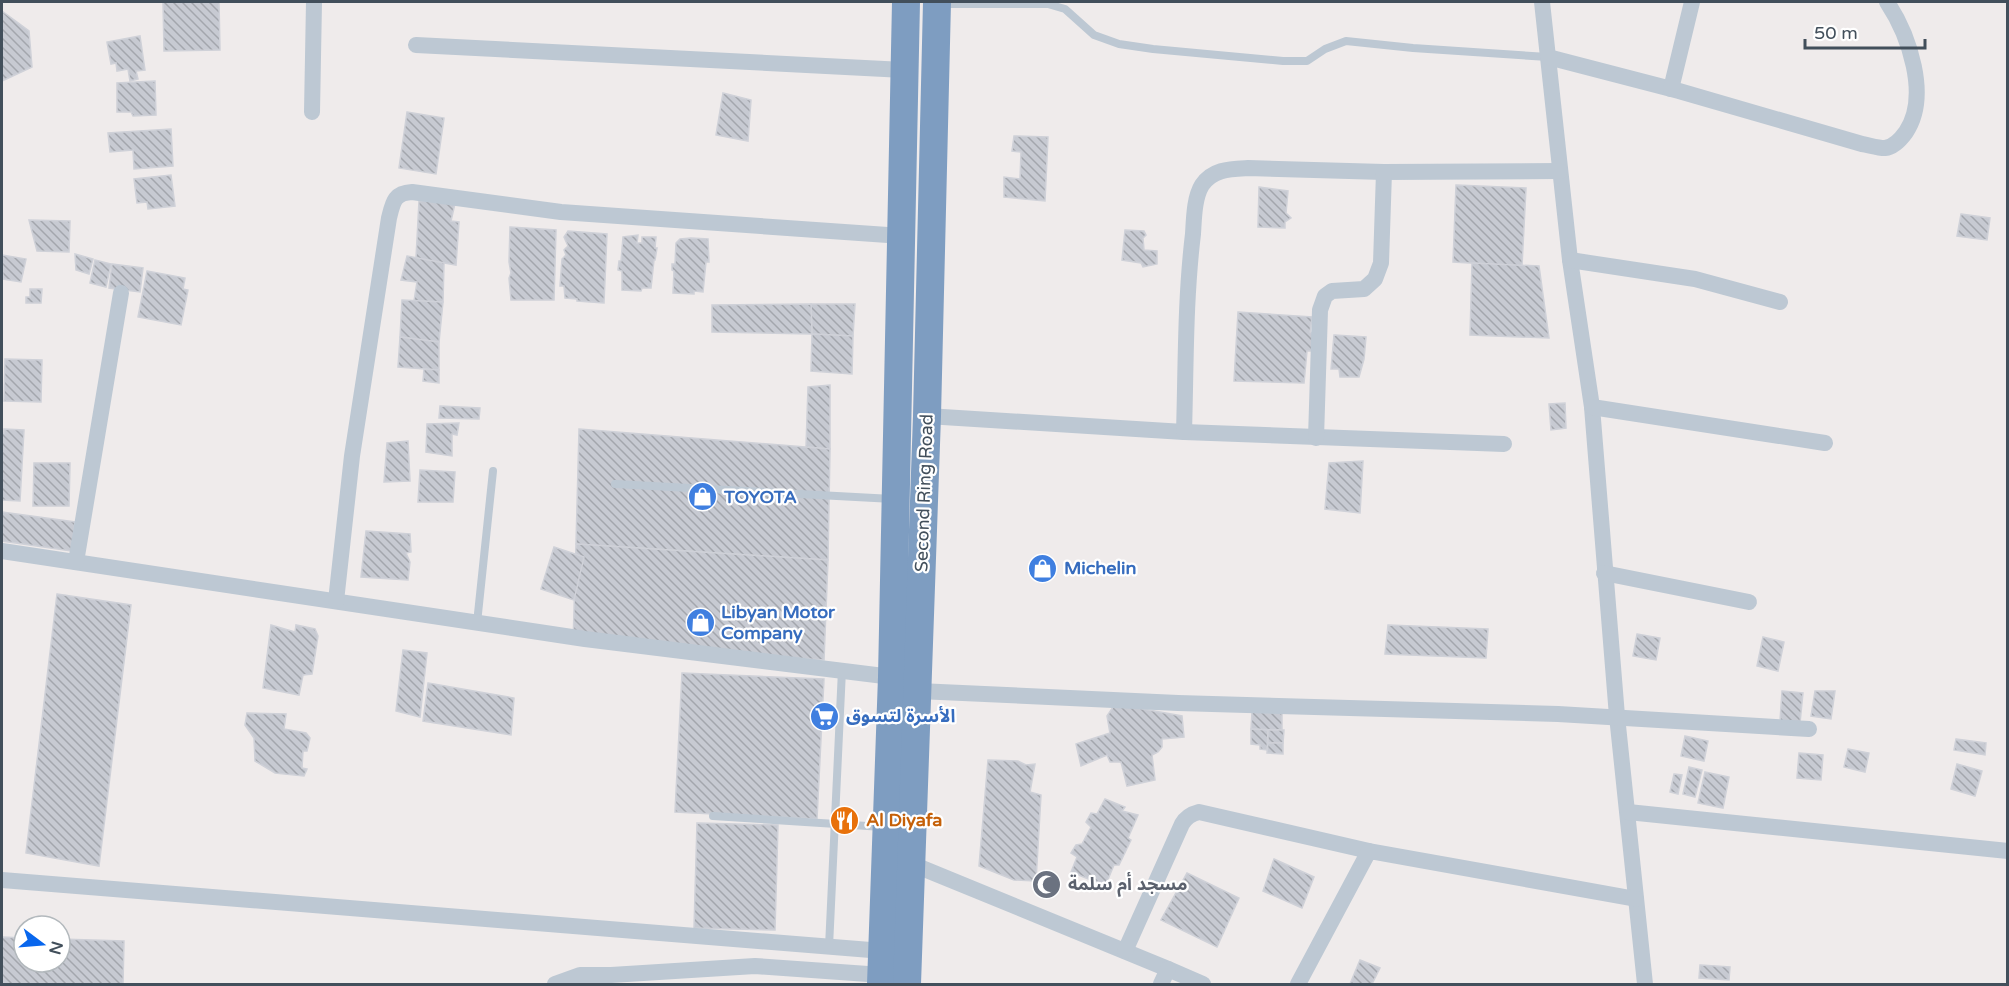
<svg xmlns="http://www.w3.org/2000/svg" width="2009" height="986" font-family="'Varela Round','Noto Sans Arabic',sans-serif">
  <style>
    .building { fill: url(#building-back-hatch); stroke: #cfd1d8; stroke-width: 1.5 }
    .lines { fill: none; stroke-linecap: round; stroke-linejoin: round }
    .lane { stroke: #bdc8d3; stroke-width: 8 }
    .street { stroke: #bdc8d3; stroke-width: 16 }
    .highway { stroke: #7e9dc1; stroke-width: 28 }
    .labels { text-anchor: middle; stroke-width: 4.5; stroke-linejoin: round; paint-order: stroke }
    .street-label { font-size: 18px; fill: #424f5b; stroke: #fff }
    .shop-label { font-size: 18px; font-weight: bold; fill: #366cbe; stroke: #fff; text-anchor: start }
    .food-label { font-size: 18px; font-weight: bold; fill: #c56008; stroke: #fff; text-anchor: start }
    .worship-label { font-size: 18px; font-weight: bold; fill: #5b616d; stroke: #fff; text-anchor: start }
  </style>
  <defs>
    <pattern id="building-back-hatch" width="6" height="6" patternUnits="userSpaceOnUse" patternTransform="scale(1.5)"><rect width="6" height="6" fill="#c7cad2"/><path d="M-1 5l2 2M0 0l6 6M5-1l2 2" fill="none" stroke="#a3a6ad"/></pattern>
  </defs>
  <rect width="100%" height="100%" fill="#efebeb"/>
  <g class="building">
    <path d="M163,2h56l1,48 -56,1z"/>
    <path d="M2,11l27,20 3,36 -30,14z"/>
    <path d="M140,36l5,34 -9,1 2,8 -8,2 -2,-12 -11,2 -1,-8 -5,1 -4,-22z"/>
    <path d="M155,81l1,34 -23,1 -2,-4h-14v-29z"/>
    <path d="M723,93l28,7 -3,41 -32,-6z"/>
    <path d="M407,112l37,6 -8,56 -37,-6z"/>
    <path d="M171,129l2,37 -39,3 -1,-19 -23,2 -2,-19z"/>
    <path d="M1014,136l34,1 -3,64 -41,-4v-20l16,2 1,-27 -9,-1z"/>
    <path d="M171,175l4,31 -27,3 -1,-7 -10,1 -3,-24z"/>
    <path d="M1456,185l70,3 -4,78 -69,-4z"/>
    <path d="M1259,187l29,4 -2,22 5,5 -6,4v6l-27,-1z"/>
    <path d="M456,199l-5,22 8,1 -3,43 -40,-7 3,-57z"/>
    <path d="M1961,214l29,4 -3,22 -30,-4z"/>
    <path d="M29,220l41,1 -1,31 -32,-1z"/>
    <path d="M510,227l46,3 -2,70h-43l-2,-22 2,-5 -2,-11z"/>
    <path d="M1125,230l19,1 2,4 -3,3 1,12 13,1v13l-14,3 -2,-4 -19,-3z"/>
    <path d="M568,231l39,3 -3,69 -27,-2v-2l-12,-1 -1,-12h-4l2,-27 4,-4 -2,-5 4,-4 -4,-9z"/>
    <path d="M638,235l-1,8h5v-6h14l-1,11h2l-2,12h-1l-3,28h-9l-1,3 -19,-1v-19l-4,-1 1,-9h2l2,-24z"/>
    <path d="M691,238l17,1 1,23h-3l-3,30 -9,-1v3l-21,-1 1,-22 -2,-1v-6h3l1,-21 4,-4z"/>
    <path d="M75,254l18,5 -4,15 -13,-4z"/>
    <path d="M2,255l24,4 -5,23 -18,-3z"/>
    <path d="M407,256l37,7 -1,39 -29,-1 3,-19 -16,-2z"/>
    <path d="M95,260l16,4 -5,23 -16,-4z"/>
    <path d="M1472,263l67,3 10,72 -79,-3z"/>
    <path d="M112,264l31,4 -3,24 -31,-4z"/>
    <path d="M147,271l38,7 -2,11 5,1 -7,35 -43,-8z"/>
    <path d="M30,289h12l-1,14h-15v-6h4z"/>
    <path d="M402,300l41,2 -4,40 -39,-5z"/>
    <path d="M811,304h44l-2,32 -41,-2z"/>
    <path d="M811,304l1,30 -100,-2v-27z"/>
    <path d="M1238,312l74,5 -2,15 6,3 -2,16h-7l-3,32 -70,-2z"/>
    <path d="M812,334l41,2 -1,38 -41,-3z"/>
    <path d="M1334,335l32,2 -2,22 -5,18h-19l-1,-8h-8z"/>
    <path d="M400,337l39,5v28l-41,-3z"/>
    <path d="M5,359l37,1 -1,42 -37,-1z"/>
    <path d="M424,369l15,1v13l-16,-2z"/>
    <path d="M830,385v64l-24,-2 2,-60z"/>
    <path d="M1565,403l1,25 -15,2 -2,-26z"/>
    <path d="M440,406l40,2 -1,11 -40,-1z"/>
    <path d="M459,423l-2,12 -5,-1v22l-26,-4 1,-28z"/>
    <path d="M4,429l20,1 -4,71 -18,-1v-67h2z"/>
    <path d="M579,429l251,20 -2,111 -252,-16z"/>
    <path d="M408,441l2,40 -26,1 3,-39z"/>
    <path d="M1363,461l-3,52 -35,-4 4,-46z"/>
    <path d="M34,463h36l-1,43h-36z"/>
    <path d="M420,470l35,2 -2,30h-35z"/>
    <path d="M2,512l73,10 -4,29 -69,-10z"/>
    <path d="M366,531l44,3 1,18 -5,1 4,9 -2,18 -47,-3z"/>
    <path d="M576,544l252,16 -4,100 -251,-16z"/>
    <path d="M554,547l30,10 -10,43 -33,-11z"/>
    <path d="M57,594l74,11 -32,261 -73,-13z"/>
    <path d="M271,625l24,7 1,-7 19,4 3,7 -6,38 -9,1 -4,20 -36,-7z"/>
    <path d="M1388,625l100,4 -2,29 -101,-4z"/>
    <path d="M1637,634l23,4 -4,22 -23,-4z"/>
    <path d="M1763,637l21,5 -6,29 -21,-5z"/>
    <path d="M403,650l24,3 -7,64 -24,-6z"/>
    <path d="M682,673l142,6 -7,140 -142,-7z"/>
    <path d="M428,683l86,15 -3,37 -88,-14z"/>
    <path d="M1782,691l21,2 -3,30 -20,-2z"/>
    <path d="M1815,691h20l-4,28 -20,-3z"/>
    <path d="M1115,704l67,12 2,21 -22,2v8l-4,5 -6,3 3,25 -28,6 -6,-24h-11l-3,-7 -26,11 -5,-22 34,-11 -3,-17z"/>
    <path d="M1252,712l30,1v17l-31,-1z"/>
    <path d="M247,713l39,1 -2,15 22,4 4,5 -3,13h-4l-1,17 5,1 -3,7 -29,-3 -20,-12 -1,-23 -9,-13z"/>
    <path d="M1251,729l17,1 -1,20 -7,-1v-4l-9,-1z"/>
    <path d="M1268,730h16l-1,13h-15z"/>
    <path d="M1685,736l23,5 -4,20 -23,-5z"/>
    <path d="M1956,739l30,4 -1,12 -31,-5z"/>
    <path d="M1268,743h15v11l-16,-1z"/>
    <path d="M1848,749l21,4 -4,19 -21,-5z"/>
    <path d="M1799,753l24,2 -2,25 -24,-2z"/>
    <path d="M988,760l30,1 8,4 9,-1 -5,28 11,3 -5,86 -22,-1 -35,-14z"/>
    <path d="M1957,764l25,7 -7,25 -24,-7z"/>
    <path d="M1689,767l13,3 -7,27 -12,-3z"/>
    <path d="M1705,772l24,5 -6,31 -25,-5z"/>
    <path d="M1674,774l8,1 -4,19 -8,-2z"/>
    <path d="M1105,799l20,8 -3,4 16,4 -10,23 3,2 -12,25h-5l-8,19 -15,-4 -20,-8 6,-15 -6,-4 5,-8 6,-1 9,-17 -5,-5 5,-9 6,1z"/>
    <path d="M697,823l81,2 -3,105 -81,-2z"/>
    <path d="M1274,859l40,18 -12,31 -39,-17z"/>
    <path d="M1187,873l52,25 -22,49 -56,-27z"/>
    <path d="M2,937l22,1v24h36v-23l64,2 -1,43h-121z"/>
    <path d="M1360,960l20,8 -8,16h-22z"/>
    <path d="M1700,965l30,2 -1,13 -30,-2z"/>
  </g>
  <g class="lines">
    <g class="lane">
      <path d="M940,4h108l17,5 29,26 25,9 34,5 130,12h24l18,-12 21,-8 67,7 135,9"/>
      <path d="M615,484l278,15"/>
      <path d="M477,623l16,-152"/>
      <path d="M713,816l170,11"/>
      <path d="M829,947l13,-277"/>
    </g>
    <g class="street">
      <path d="M1542,2l28,258 22,147 25,309 28,268"/>
      <path d="M416,45l488,25"/>
      <path d="M1548,57l131,34 183,53c7,1 15,4 23,4 9,-1 16,-9 21,-16 24,-36 3,-97 -19,-130"/>
      <path d="M1671,89l21,-87"/>
      <path d="M312,112l2,-110"/>
      <path d="M1570,260l125,19 85,23"/>
      <path d="M1592,407l233,36"/>
      <path d="M927,416l257,16 320,12"/>
      <path d="M1184,432c2,-66 1,-132 9,-198 1,-15 1,-36 9,-49 11,-16 28,-16 46,-17l136,4 176,-1"/>
      <path d="M1316,438l4,-128 5,-14 7,-5 32,-2 11,-10 6,-16 3,-91"/>
      <path d="M2,551l583,88 307,38"/>
      <path d="M76,562l45,-269"/>
      <path d="M1604,573l145,29"/>
      <path d="M336,601l16,-145 37,-238c4,-16 5,-25 23,-26l149,20 341,24"/>
      <path d="M918,691l260,12 380,11 251,15"/>
      <path d="M1628,812l380,39"/>
      <path d="M912,864l256,105 35,15"/>
      <path d="M2,880l881,71"/>
      <path d="M1125,951l57,-127c4,-7 9,-10 17,-12l170,39"/>
      <path d="M555,984l25,-9h31l144,-9 127,9"/>
      <path d="M1161,984l7,-15"/>
      <path d="M1298,984l71,-133 267,48"/>
    </g>
    <g class="highway">
      <path d="M881,984l11,-307 14,-675"/>
      <path d="M907,984l20,-568 10,-414"/>
    </g>
  </g>
  <defs>
    <symbol id="shop-disc" viewBox="-11 -11 22 22"><circle r="9.5" fill="#3f7fe0" stroke="#fff"/><path d="M-5-2.5h2.3a2.7 3.5 0 0 1 5.4 0H5L5.5 6h-11ZM-1.5-2.5h3a1.5 2.3 0 0 0-3 0Z" fill="#fff"/></symbol>
    <symbol id="supermarket-disc" viewBox="-11 -11 22 22"><circle r="9.5" fill="#3f7fe0" stroke="#fff"/><path d="M-6-5.5h2.5l.6 2H6L4.5 2H-2.5L-4.4-4H-6ZM-1.5 3.2a1.3 1.3 0 1 0 .1 0ZM3 3.2a1.3 1.3 0 1 0 .1 0Z" fill="#fff"/></symbol>
    <symbol id="restaurant-disc" viewBox="-11 -11 22 22"><circle r="9.5" fill="#e8710a" stroke="#fff"/><path d="M-5-6h1v4h1v-4h1v4h1v-4h1v5L-1.5 .5V6h-2V.5L-5-1ZM5-6V6H3V1.5H1.5Q1.5-4 5-6Z" fill="#fff"/></symbol>
    <symbol id="mosque-disc" viewBox="-11 -11 22 22"><circle r="9.5" fill="#6b7280" stroke="#fff"/><path d="M3.5-4.9A6 6 0 1 0 3.5 4.9A5 5 0 1 1 3.5-4.9Z" fill="#fff"/></symbol>
  </defs>
  <g fill-rule="evenodd">
    <use href="#shop-disc" x="686" y="480" width="33" height="33"/>
    <use href="#shop-disc" x="1026" y="552" width="33" height="33"/>
    <use href="#shop-disc" x="684" y="606" width="33" height="33"/>
    <use href="#supermarket-disc" x="808" y="700" width="33" height="33"/>
    <use href="#restaurant-disc" x="828" y="804" width="33" height="33"/>
    <use href="#mosque-disc" x="1030" y="868" width="33" height="33"/>
  </g>
  <g class="labels">
    <g class="street-label">
      <text transform="translate(924 493) rotate(-88)" y="6">Second Ring Road</text>
    </g>
    <g class="shop-label">
      <text x="724" y="503">TOYOTA</text>
      <text x="1064" y="574">Michelin</text>
      <text x="721" y="618">Libyan Motor<tspan x="721" dy="21">Company</tspan></text>
      <text x="846" y="722">الأسرة لتسوق</text>
    </g>
    <g class="food-label">
      <text x="866" y="826">Al Diyafa</text>
    </g>
    <g class="worship-label">
      <text x="1068" y="890">مسجد أم سلمة</text>
    </g>
  </g>
  <rect width="2009" height="986" fill="none" stroke="#424f5b" stroke-width="6"/>
  <g transform="translate(42 944) rotate(106)"><circle r="28" fill="#ffffff" stroke="#b3b9bd" stroke-width="1.5"/>
  <path d="M0-4.5L10 22L0 15L-10 22Z" fill="#0866ed"/>
  <text y="-9" font-size="16" font-weight="bold" text-anchor="middle" fill="#424f5b">N</text>
  </g>
  <path d="M1805 39v9h120v-9" fill="none" stroke="#424f5b" stroke-width="3"/>
  <text x="1814" y="39" font-size="18" fill="#424f5b" stroke="#ffffff" stroke-width="4.5" paint-order="stroke">50 m</text>
</svg>
